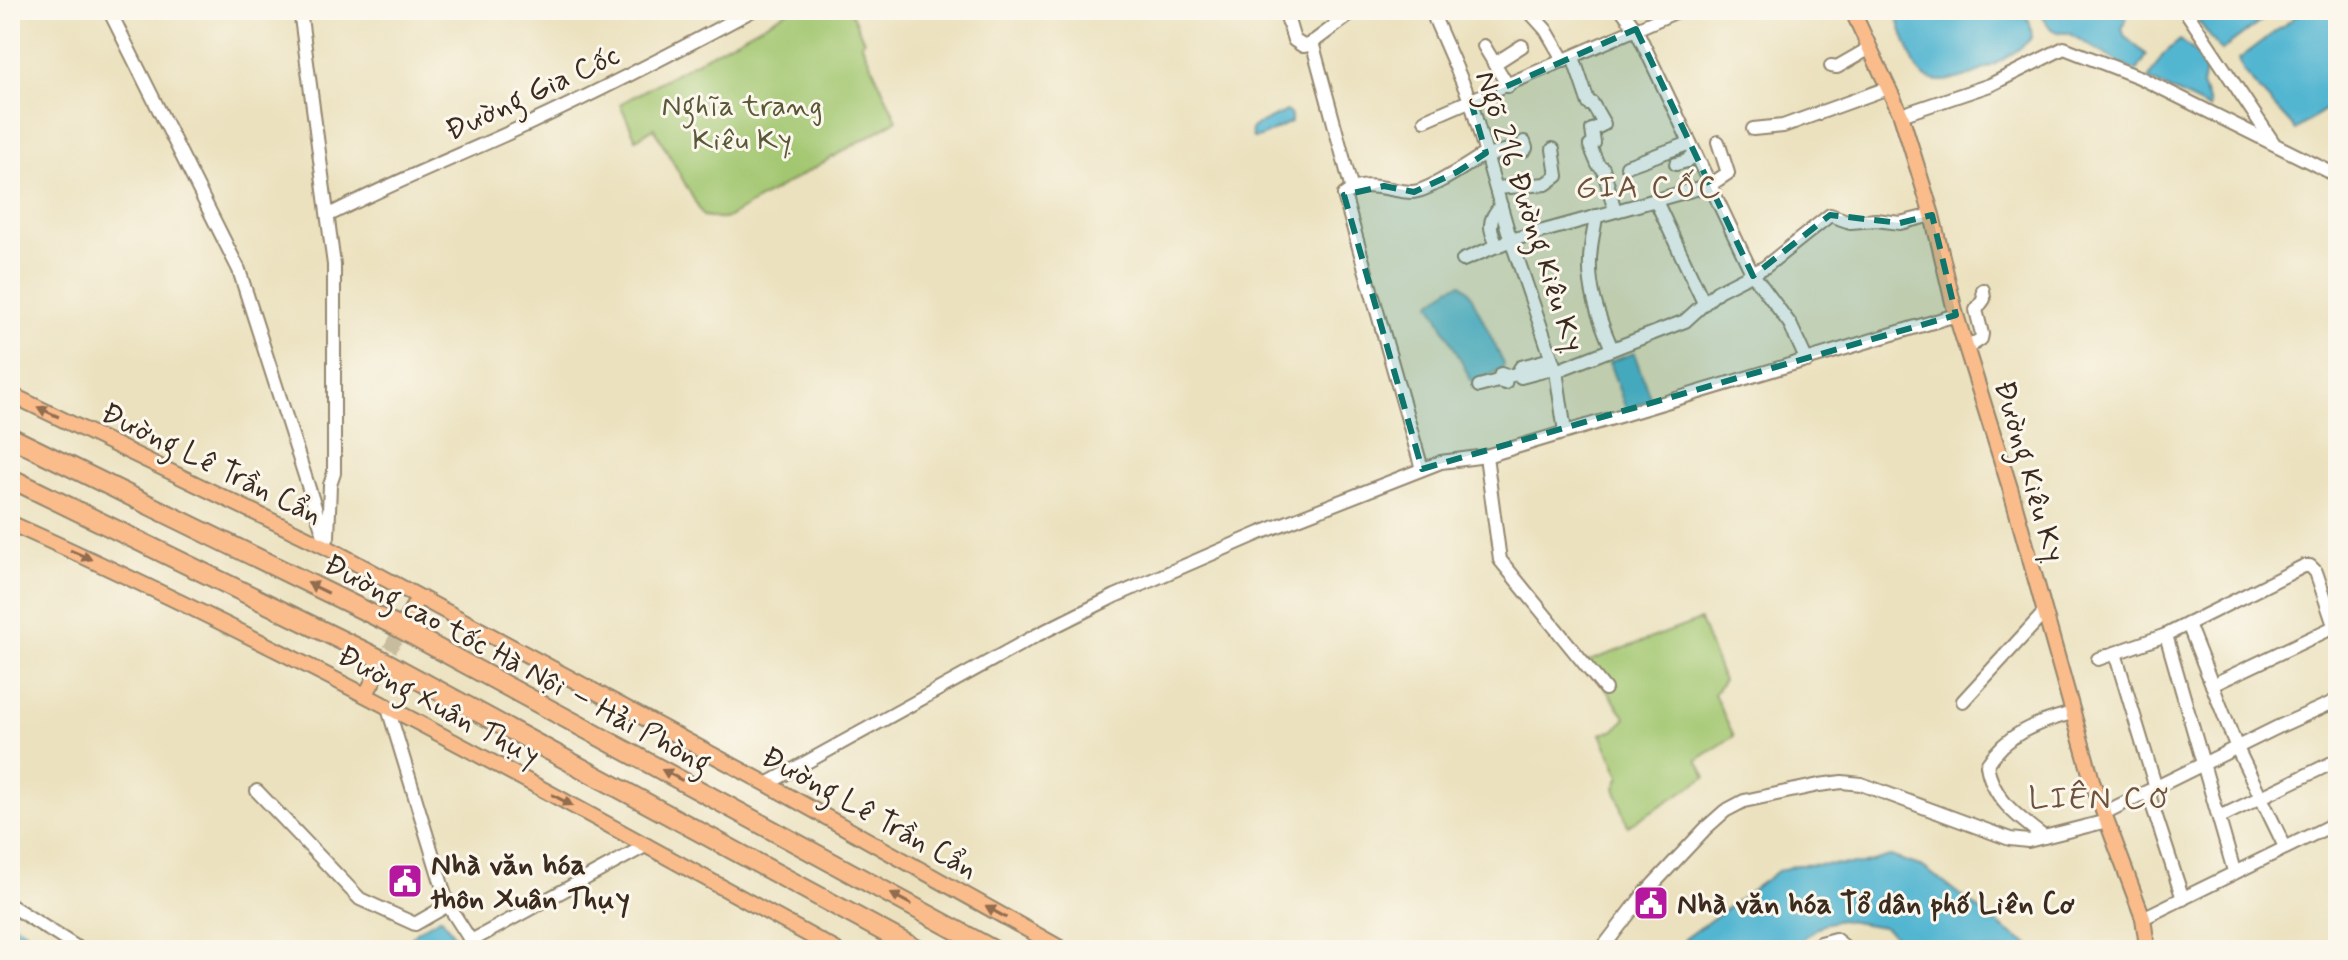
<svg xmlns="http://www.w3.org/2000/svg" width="2348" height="960" font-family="Mynerve,sans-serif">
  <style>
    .green { fill: #a3c771; stroke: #6f7848; stroke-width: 2 }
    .water { fill: #52b6d1; stroke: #467078; stroke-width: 2 }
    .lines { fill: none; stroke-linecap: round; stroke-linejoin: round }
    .major-tunnel { stroke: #c8bc9e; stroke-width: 14; stroke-dasharray: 14 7; stroke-linecap: butt }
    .minor-casing { stroke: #93866e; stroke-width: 16 }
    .major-casing { stroke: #93866e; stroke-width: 18 }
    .highway-casing { stroke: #93866e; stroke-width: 22 }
    .minor { stroke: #fff; stroke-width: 12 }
    .major { stroke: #fabc8b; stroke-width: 14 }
    .highway { stroke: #fabc8b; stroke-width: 18 }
    .oneway { fill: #916c4f }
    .marked { fill: #0f766e; fill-opacity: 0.2; stroke: #0f766e; stroke-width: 6; stroke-dasharray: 16 10; stroke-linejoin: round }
    .labels { text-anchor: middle; stroke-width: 6; stroke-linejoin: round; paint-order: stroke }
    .street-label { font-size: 30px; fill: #3b2a1e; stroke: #fbf7ec }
    .park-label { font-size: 30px; fill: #5a5937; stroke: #fbf7ec }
    .poi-label { font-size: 30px; font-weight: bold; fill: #3b2a1e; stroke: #fbf7ec; text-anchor: start }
    .neighbourhood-label { font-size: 32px; letter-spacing: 2px; fill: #6e523b; stroke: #fbf7ec }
  </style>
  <rect width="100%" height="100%" fill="#fbf7ec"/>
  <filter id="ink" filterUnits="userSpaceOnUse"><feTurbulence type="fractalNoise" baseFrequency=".0125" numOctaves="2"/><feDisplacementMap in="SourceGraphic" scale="16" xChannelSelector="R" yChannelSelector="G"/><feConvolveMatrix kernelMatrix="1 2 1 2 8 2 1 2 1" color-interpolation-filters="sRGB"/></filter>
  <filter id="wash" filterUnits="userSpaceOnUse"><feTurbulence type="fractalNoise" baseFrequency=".006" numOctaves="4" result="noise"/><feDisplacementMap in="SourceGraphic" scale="32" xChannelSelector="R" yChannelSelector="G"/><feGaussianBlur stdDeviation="1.8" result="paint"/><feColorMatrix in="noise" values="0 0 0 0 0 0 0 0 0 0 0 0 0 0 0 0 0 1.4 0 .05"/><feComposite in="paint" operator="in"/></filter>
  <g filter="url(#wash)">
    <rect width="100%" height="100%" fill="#ebe1be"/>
    <g class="green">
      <path d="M790,10h60l14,31 -3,2 36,77 -172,99 -22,-3 -49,-88 -18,11 -16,-35z"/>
      <path d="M1700,620l23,61 -9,13 20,42 -37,24 9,17 -78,49 -13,-38 5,-12 -19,-42 14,-4 11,-12 -39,-56z"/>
    </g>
    <g class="water">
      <path d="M1895,10h129l6,13 2,14c-16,20 -88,60 -111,37 -10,-10 -21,-49 -26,-64z"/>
      <path d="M2040,10h89l-7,19 3,8 22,18 -10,16 -5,-1 -64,-37c-18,1 -21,-8 -28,-23z"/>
      <path d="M2190,10h86l-55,41z"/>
      <path d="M2304,10h34v90l-42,30 -52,-57 -5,-14z"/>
      <path d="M2180,40l19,15 7,11 -4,20 8,19 -1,4 -61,-30 15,-24z"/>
      <path d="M1286,111l5,4v7l-30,15 -8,1 -2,-8 2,-3z"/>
      <path d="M1461,283l8,8 35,73 -1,4 -28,15 -4,-3 -40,-77 18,-15z"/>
      <path d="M1634,353l17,47 -25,9 -17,-47z"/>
      <path d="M1890,856l33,11 87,66 27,17h-123l-31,-23 -43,-7 -17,4 -17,12 -15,14h-112l6,-11 93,-68 18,-6 66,-1z"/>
      <path d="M441,917l16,22 -5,11h-49l13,-18z"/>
      <path d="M10,922l48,28h-48z"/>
    </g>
  </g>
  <g filter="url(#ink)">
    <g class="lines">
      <path class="major-tunnel" d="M380,668l24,-45"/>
      <defs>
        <g id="minor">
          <path d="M109,10l130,260 89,278"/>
          <path d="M300,10l34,255v208l-4,12 -2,52"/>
          <path d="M1285,10l9,30 9,6 6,-1 47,-35"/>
          <path d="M1431,10l40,92 37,129 48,140 9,61"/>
          <path d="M1528,10l18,20 18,31"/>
          <path d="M1622,10l14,19 116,244 38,51 17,37"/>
          <path d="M2185,10l88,132"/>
          <path d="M1312,42l40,148"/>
          <path d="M1484,46l24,40"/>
          <path d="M1573,57l16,47 3,-1 12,21 -12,6 2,13 -4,3 8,19 5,3 12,43"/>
          <path d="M1494,64l28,-18"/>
          <path d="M1831,66l6,1 33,-19"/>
          <path d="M1901,115l89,-30 74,-37 75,29 199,99"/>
          <path d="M1425,120l255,-110"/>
          <path d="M1753,129l30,-3 105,-38"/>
          <path d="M1487,156l28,-8 9,2 2,-2 -2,-6"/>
          <path d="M1676,164l11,-3 8,-8"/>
          <path d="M1627,166l63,-23"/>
          <path d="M1496,188l50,-4 11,-8 -4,-27"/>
          <path d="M1655,199l49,104"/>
          <path d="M329,215c64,-33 130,-59 195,-89 78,-36 153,-75 229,-116"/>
          <path d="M1596,216c-1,11 -4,21 -5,32 -5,36 7,69 21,101"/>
          <path d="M1498,246c-9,-16 -11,-26 3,-40"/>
          <path d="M1463,260l48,-20 199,-55 18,-12 -10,-31"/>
          <path d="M1967,348l14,-9 1,-5 -6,-24 8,-11 -1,-9"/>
          <path d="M1556,371l129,-50 33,-30 47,-24 65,-52 20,7 26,-2 24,3 32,-8"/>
          <path d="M1517,374l4,-7 30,-8"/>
          <path d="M1507,376l-2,7 -7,-2 3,-7 6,2 10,-2 4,3 34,-9"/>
          <path d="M1479,386l19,-5"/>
          <path d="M1486,456l14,104 105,129"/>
          <path d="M1422,469l-78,-274c21,-18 46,-3 68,-3 16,0 60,-30 74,-39"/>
          <path d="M2188,624l49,124 48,99"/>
          <path d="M2115,653l41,135"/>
          <path d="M2098,659l68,-24"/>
          <path d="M2212,685l122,-58"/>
          <path d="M1963,701l81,-88"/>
          <path d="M387,705l61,200 23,36 -9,9"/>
          <path d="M767,784l270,-149 78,-39 145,-63 181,-71 45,-6 470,-141"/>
          <path d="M257,791l103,108 55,25 33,-19"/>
          <path d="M2148,792l35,107"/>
          <path d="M2104,813l174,-86 60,-27"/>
          <path d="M2220,817l118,-57"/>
          <path d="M2044,837c-25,-19 -52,-38 -57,-72 20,-32 49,-42 85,-52"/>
          <path d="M2234,871l-68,-236 138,-69h6l6,6 22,65"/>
          <path d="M10,905l71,45"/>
          <path d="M2143,918l195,-96"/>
          <path d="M471,941l176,-96"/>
          <path d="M1601,950l43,-56 63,-67 18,-16 19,-10 75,-16 23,-3 19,2 149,55 18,2 79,-20"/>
          <path d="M1810,950l10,-7 15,-4 14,11"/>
        </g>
        <g id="major">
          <path d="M1852,10l49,105 31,100 24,100 54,173 83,296 50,134 3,21 -2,11"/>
          <path d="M10,394l318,154 439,236 297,166"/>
          <path d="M10,523c283,126 554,277 826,427"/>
          <path d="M404,623l14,-25"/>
          <path d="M366,694l12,-22"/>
        </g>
        <g id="highway">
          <path d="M10,437l386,189 597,324"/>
          <path d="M10,478l370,181 538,291"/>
        </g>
      </defs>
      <use href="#minor" class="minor-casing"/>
      <use href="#major" class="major-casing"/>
      <use href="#highway" class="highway-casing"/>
      <use href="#minor" class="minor"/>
      <use href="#major" class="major"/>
      <use href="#highway" class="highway"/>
    </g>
    <defs><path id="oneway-solid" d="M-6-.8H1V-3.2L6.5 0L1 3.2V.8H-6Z" transform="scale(2)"/></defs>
    <g class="oneway">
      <use href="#oneway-solid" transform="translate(48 412) rotate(-155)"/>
      <use href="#oneway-solid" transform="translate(81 555) rotate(24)"/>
      <use href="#oneway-solid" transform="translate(318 588) rotate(-154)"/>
      <use href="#oneway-solid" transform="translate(672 775) rotate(-152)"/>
      <use href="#oneway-solid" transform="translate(562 800) rotate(28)"/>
      <use href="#oneway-solid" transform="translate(901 899) rotate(-152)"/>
      <use href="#oneway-solid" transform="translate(996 912) rotate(-151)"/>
    </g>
  </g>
  <path class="marked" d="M1636,29l117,247 77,-61 70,8 32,-8 24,100 -534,154 -78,-274 40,-9 30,6 43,-20 29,-19 -15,-51z"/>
  <defs>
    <symbol id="civic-square" viewBox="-11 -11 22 22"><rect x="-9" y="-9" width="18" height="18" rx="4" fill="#b5179e" stroke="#fbf7ec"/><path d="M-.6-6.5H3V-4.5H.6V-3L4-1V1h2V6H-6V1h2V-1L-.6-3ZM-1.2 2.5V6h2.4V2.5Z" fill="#fff"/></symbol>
  </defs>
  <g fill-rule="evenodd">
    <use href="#civic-square" x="385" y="861" width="40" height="40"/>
    <use href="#civic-square" x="1631" y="883" width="40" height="40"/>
  </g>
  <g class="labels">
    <g class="street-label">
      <text transform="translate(532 92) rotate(-25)" y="10">Đường Gia Cốc</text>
      <text transform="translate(1530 211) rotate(72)" y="10">Ngõ 216 Đường Kiêu Kỵ</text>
      <text transform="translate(212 463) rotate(26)" y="10">Đường Lê Trần Cẩn</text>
      <text transform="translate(2030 471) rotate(74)" y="10">Đường Kiêu Kỵ</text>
      <text transform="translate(518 663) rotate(28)" y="10">Đường cao tốc Hà Nội – Hải Phòng</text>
      <text transform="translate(439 705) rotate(28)" y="10">Đường Xuân Thụy</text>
      <text transform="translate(870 812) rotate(29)" y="10">Đường Lê Trần Cẩn</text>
    </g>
    <g class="park-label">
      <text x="742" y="115">Nghĩa trang<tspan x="742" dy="34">Kiêu Kỵ</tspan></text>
    </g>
    <g class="poi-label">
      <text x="431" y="874">Nhà văn hóa<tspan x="431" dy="34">thôn Xuân Thụy</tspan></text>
      <text x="1677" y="913">Nhà văn hóa Tổ dân phố Liên Cơ</text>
    </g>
    <g class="neighbourhood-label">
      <text x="1649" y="197">GIA CỐC</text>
      <text x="2100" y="808">LIÊN CƠ</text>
    </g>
  </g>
  <rect width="2348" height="960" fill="none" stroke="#fbf7ec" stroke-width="40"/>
</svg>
